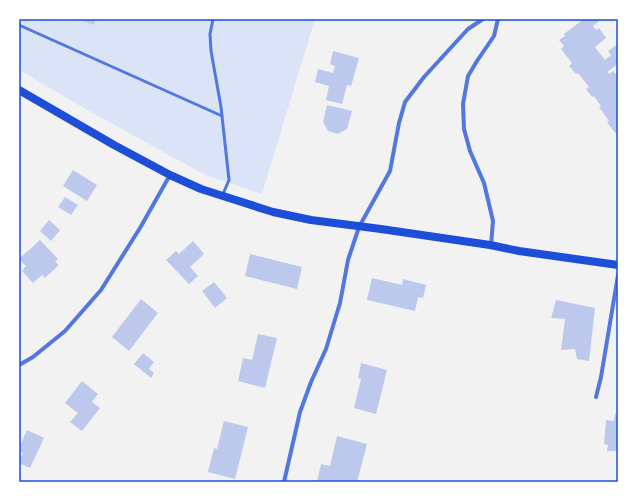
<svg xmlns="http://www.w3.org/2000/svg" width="637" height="501" font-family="'Open Sans',sans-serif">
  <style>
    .green { fill: #dbe4f7 }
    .building { fill: #bdc9ec }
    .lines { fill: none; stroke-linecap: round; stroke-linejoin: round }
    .service { stroke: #5277de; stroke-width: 3 }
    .minor { stroke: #5277de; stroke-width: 4 }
    .secondary { stroke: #1d4ed8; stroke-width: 8 }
    .neatline { fill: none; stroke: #1d4ed8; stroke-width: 1.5 }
  </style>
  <rect width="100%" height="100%" fill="#f2f2f2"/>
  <path class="green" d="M19,19h296l-53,175 -57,-19 -121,-67 -65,-38z"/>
  <g class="building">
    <path d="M83,19h13l-2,6 -11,-4z"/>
    <path d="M580,19h22l-9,7 3,4 3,-2 7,10 -11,9 10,13 6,-5 -3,-4 10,-7v20l-11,8 2,2 4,-3 3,3 2,-2v59l-3,2 -8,-11 2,-1 -10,-14 2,-1 -7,-10 -2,1 -6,-8 3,-2 -11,-14 -2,1 -7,-8 3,-3 -11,-14 3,-3 -5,-6 6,-4 -1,-2 17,-13z"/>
    <path d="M333,51l26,7 -8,28 -4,-1 -5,19 -16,-4 3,-14 -14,-4 3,-13 15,4 2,-7 -5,-2z"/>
    <path d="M327,105l25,6 -5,18 -9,5 -10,-3 -5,-9z"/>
    <path d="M73,170l24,15 -10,16 -24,-15z"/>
    <path d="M65,197l13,8 -7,10 -13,-8z"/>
    <path d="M49,220l11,10 -9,11 -11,-10z"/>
    <path d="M40,240l18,19 -3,3 4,3 -14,13 -3,-3 -9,8 -11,-12 4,-5 -7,-7z"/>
    <path d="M193,241l11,13 -14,13 8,9 -9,8 -23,-24 10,-9 3,3z"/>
    <path d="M250,254l52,13 -5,22 -52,-13z"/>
    <path d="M372,278l30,7 1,-6 23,6 -3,13 -5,-1 -3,14 -48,-11z"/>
    <path d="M214,282l13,16 -12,10 -13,-17z"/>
    <path d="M141,299l17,14 -29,38 -17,-14z"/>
    <path d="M556,300l39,8 -6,53 -12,-2 -2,-10 -14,1 4,-31 -14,-1z"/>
    <path d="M258,334l19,4 -12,50 -27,-7 5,-23 9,2z"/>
    <path d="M143,353l11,9 -5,7 5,4 -3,5 -17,-14z"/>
    <path d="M361,363l26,7 -11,44 -22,-6 7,-29 -3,-1z"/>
    <path d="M82,381l16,13 -6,8 8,6 -18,23 -12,-9 8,-9 -13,-10z"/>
    <path d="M615,413l3,1v37h-11l1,-6 -4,-1 2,-24 8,1z"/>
    <path d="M224,421l24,6 -13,52 -27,-7 6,-24 3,1z"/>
    <path d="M27,430l17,8 -14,30 -11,-5v-3l4,-7 -4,-2v-3z"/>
    <path d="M337,436l30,8 -10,38h-40l4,-18 9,2z"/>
  </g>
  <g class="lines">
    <g class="service">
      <path d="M213,19l-3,15 1,17 10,56 8,73 -6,14"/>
      <path d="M19,25l203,91"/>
    </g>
    <g class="minor">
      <path d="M491,245l2,-24 -9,-38 -14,-32 -6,-22 -1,-25 5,-28 9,-15 17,-25 4,-17"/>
      <path d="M19,365l14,-8 32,-26 36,-41 39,-62 30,-53"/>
      <path d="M596,397l5,-20 17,-102"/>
      <path d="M284,482l16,-70 11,-30 15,-33 14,-46 8,-43 11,-33 31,-56 9,-48 6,-21 19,-25 44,-48 15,-10"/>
    </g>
    <path class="secondary" d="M19,90l95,55 56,30 31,14 72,23 38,8 70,9 109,16 29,6 99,14"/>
  </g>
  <rect width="637" height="501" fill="none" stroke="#ffffff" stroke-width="40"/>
  <rect x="20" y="20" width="597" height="461" class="neatline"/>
</svg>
